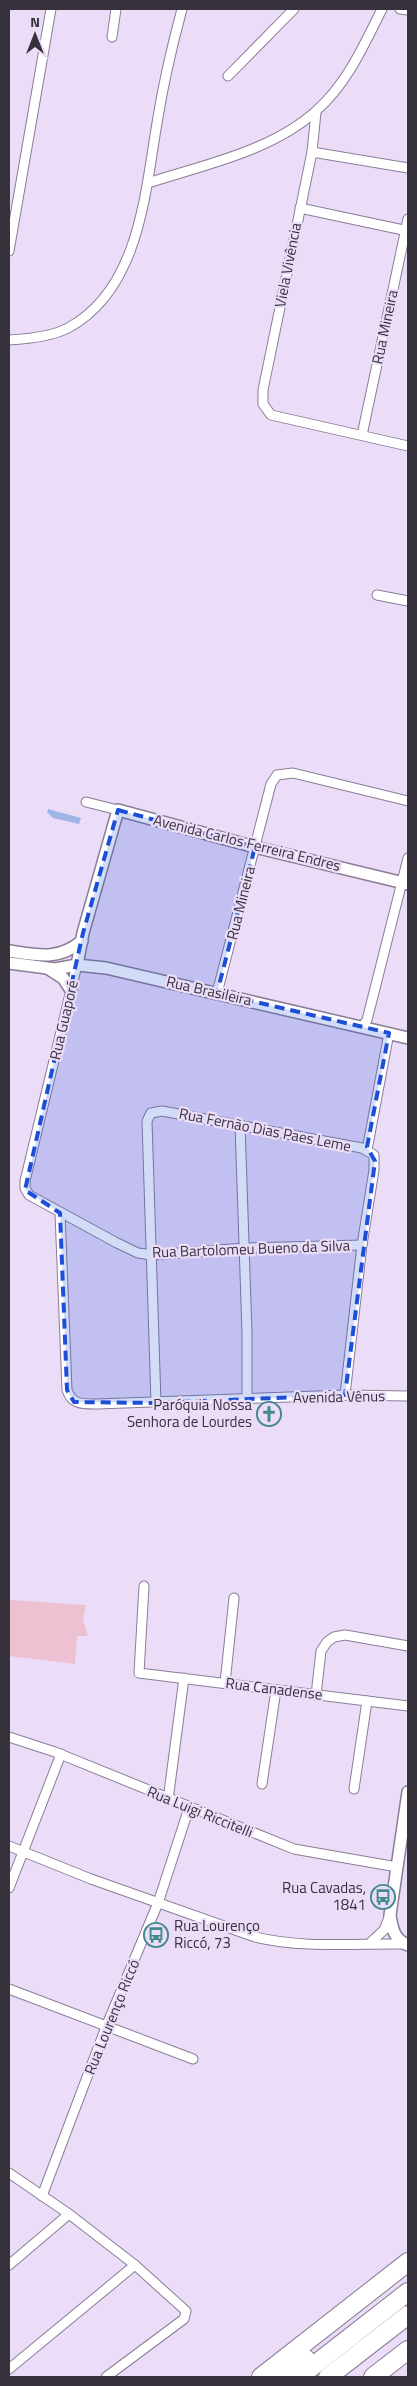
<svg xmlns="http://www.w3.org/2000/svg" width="417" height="2386" font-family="'Titillium Web',sans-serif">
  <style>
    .green { fill: #edc1d1 }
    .water { fill: #9eb5e5 }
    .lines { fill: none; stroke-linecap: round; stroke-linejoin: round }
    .minor-casing { stroke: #8a7d96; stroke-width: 11 }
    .tertiary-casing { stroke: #8a7d96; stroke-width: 14 }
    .motorway-casing { stroke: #8a7d96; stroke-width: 20 }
    .minor { stroke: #fff; stroke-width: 9 }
    .tertiary { stroke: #fff; stroke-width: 11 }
    .motorway { stroke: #fff; stroke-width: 18 }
    .marked { fill: #1d4ed8; fill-opacity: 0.2; stroke: #1d4ed8; stroke-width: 4; stroke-dasharray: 10 6; stroke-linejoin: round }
    .labels { text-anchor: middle; stroke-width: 4.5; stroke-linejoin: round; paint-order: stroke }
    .street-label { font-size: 15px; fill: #37313c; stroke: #ebdcf8 }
    .poi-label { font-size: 15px; fill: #37313c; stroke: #ebdcf8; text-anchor: end }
  </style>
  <rect width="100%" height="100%" fill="#ebdcf8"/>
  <path class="green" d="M12,1600l74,5 -3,15 5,16h-11l-2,28 -66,-8v-55z"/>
  <path class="water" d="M48,809l33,9 -2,6 -26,-6 -6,-6z"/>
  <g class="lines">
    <defs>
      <g id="minor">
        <path d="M400,9l8,1"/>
        <path d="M112,37l4,-28"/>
        <path d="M228,76l66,-67"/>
        <path d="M316,112l-4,40 -49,238v14l8,11 137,31"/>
        <path d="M312,152l96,16"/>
        <path d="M148,183c55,-18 124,-32 168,-72 31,-27 48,-66 66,-102"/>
        <path d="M300,208l108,23"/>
        <path d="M9,251l42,-242"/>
        <path d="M9,340c18,-1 42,-3 59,-12 71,-38 77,-134 89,-205 6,-38 15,-77 25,-114"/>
        <path d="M362,435l46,-216"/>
        <path d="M377,595l31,6"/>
        <path d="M86,802l32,8"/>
        <path d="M77,965l-52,216v7l4,7 88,48 21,10 14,2 93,-7 117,-3"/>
        <path d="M217,993l54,-209 6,-9 16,-2 115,28"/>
        <path d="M362,1027l5,-7 41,-162"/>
        <path d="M240,1124l7,209v66"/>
        <path d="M367,1150l22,-117"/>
        <path d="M60,1213l7,177c5,15 16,14 30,14l248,-9 63,1"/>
        <path d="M156,1403l-9,-282 4,-8 11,-2 200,37 12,7v15l-12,75 -17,150"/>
        <path d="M144,1586l-5,87 269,33"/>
        <path d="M225,1683l9,-85"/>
        <path d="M316,1695l5,-44 6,-9 7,-5 11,-2 63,11"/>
        <path d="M9,1737l46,15 239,97 103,18"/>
        <path d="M262,1784l14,-94"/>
        <path d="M354,1789l13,-88"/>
        <path d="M168,1800l16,-122"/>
        <path d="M9,1846l82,33 164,58c50,12 100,6 151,7"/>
        <path d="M9,1888l52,-134"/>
        <path d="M370,1943l14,-13 6,-15"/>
        <path d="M9,1989l184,70"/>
        <path d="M9,2173l60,41 66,51 51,46 -2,8 -78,58"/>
        <path d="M42,2196l64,-169 52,-124 31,-95"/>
        <path d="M9,2265l60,-51"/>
        <path d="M9,2369l126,-104"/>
      </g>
      <g id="tertiary">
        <path d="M9,951c28,4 49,10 73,-10"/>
        <path d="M9,963l46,6 22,-4 29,3 302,70"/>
        <path d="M77,965l6,-32 35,-123 137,37 153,37"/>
        <path d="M49,969l14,9 8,12"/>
        <path d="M408,1792l-18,123c2,13 4,25 18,30"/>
      </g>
      <g id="motorway">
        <path d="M261,2377l147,-115"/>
        <path d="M283,2377l23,-18"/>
        <path d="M299,2377l109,-85"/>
        <path d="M328,2377l80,-62"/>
        <path d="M373,2377l35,-27"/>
      </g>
    </defs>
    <use href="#minor" class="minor-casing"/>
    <use href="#tertiary" class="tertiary-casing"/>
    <use href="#motorway" class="motorway-casing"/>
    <use href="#minor" class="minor"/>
    <use href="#tertiary" class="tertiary"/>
    <use href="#motorway" class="motorway"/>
  </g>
  <path class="marked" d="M118,810l137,37 -38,146 172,40 -22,114 8,14 -30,234 -189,8 -82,-1 -7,-12 -7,-177 -35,-23 58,-257z"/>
  <defs>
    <symbol id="church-ring" viewBox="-11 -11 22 22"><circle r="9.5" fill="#ebdcf8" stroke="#41898a" stroke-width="1.5"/><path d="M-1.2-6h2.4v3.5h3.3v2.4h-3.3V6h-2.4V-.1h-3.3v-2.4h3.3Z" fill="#41898a"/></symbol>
    <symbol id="bus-ring" viewBox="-11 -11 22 22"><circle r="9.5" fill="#ebdcf8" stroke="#41898a" stroke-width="1.5"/><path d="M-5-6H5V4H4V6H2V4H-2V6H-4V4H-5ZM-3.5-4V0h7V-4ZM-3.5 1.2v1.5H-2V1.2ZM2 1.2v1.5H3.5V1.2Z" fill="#41898a"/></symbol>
  </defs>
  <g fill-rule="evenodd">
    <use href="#church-ring" x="255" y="1400" width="28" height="28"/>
    <use href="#bus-ring" x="369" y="1883" width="28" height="28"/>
    <use href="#bus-ring" x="142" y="1921" width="28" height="28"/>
  </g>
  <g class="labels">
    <g class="street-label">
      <text transform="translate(288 265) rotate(-79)" y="5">Viela Vivência</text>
      <text transform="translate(385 327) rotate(-78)" y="5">Rua Mineira</text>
      <text transform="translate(247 843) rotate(14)" y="5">Avenida Carlos Ferreira Endres</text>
      <text transform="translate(241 903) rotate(-76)" y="5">Rua Mineira</text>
      <text transform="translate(209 991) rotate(13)" y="5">Rua Brasileira</text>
      <text transform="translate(64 1020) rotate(-77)" y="5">Rua Guaporé</text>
      <text transform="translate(265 1130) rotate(11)" y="5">Rua Fernão Dias Paes Leme</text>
      <text transform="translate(251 1249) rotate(-2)" y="5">Rua Bartolomeu Bueno da Silva</text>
      <text transform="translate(339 1397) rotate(-1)" y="5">Avenida Vênus</text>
      <text transform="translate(274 1689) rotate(7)" y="5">Rua Canadense</text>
      <text transform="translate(200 1812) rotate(22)" y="5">Rua Luigi Riccitelli</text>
      <text transform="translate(112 2017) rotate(-68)" y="5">Rua Lourenço Riccó</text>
    </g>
    <g class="poi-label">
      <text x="252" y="1410">Paróquia Nossa<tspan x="252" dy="17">Senhora de Lourdes</tspan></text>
      <text x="366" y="1893">Rua Cavadas,<tspan x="366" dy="17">1841</tspan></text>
      <text x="174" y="1931" text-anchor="start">Rua Lourenço<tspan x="174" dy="17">Riccó, 73</tspan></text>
    </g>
  </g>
  <rect width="417" height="2386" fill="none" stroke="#37313c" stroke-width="20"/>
  <g transform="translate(35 35)" stroke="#ebdcf8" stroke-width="4" paint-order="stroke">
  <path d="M0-4L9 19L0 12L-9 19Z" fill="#37313c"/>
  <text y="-8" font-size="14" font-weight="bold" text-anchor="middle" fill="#37313c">N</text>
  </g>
</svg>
